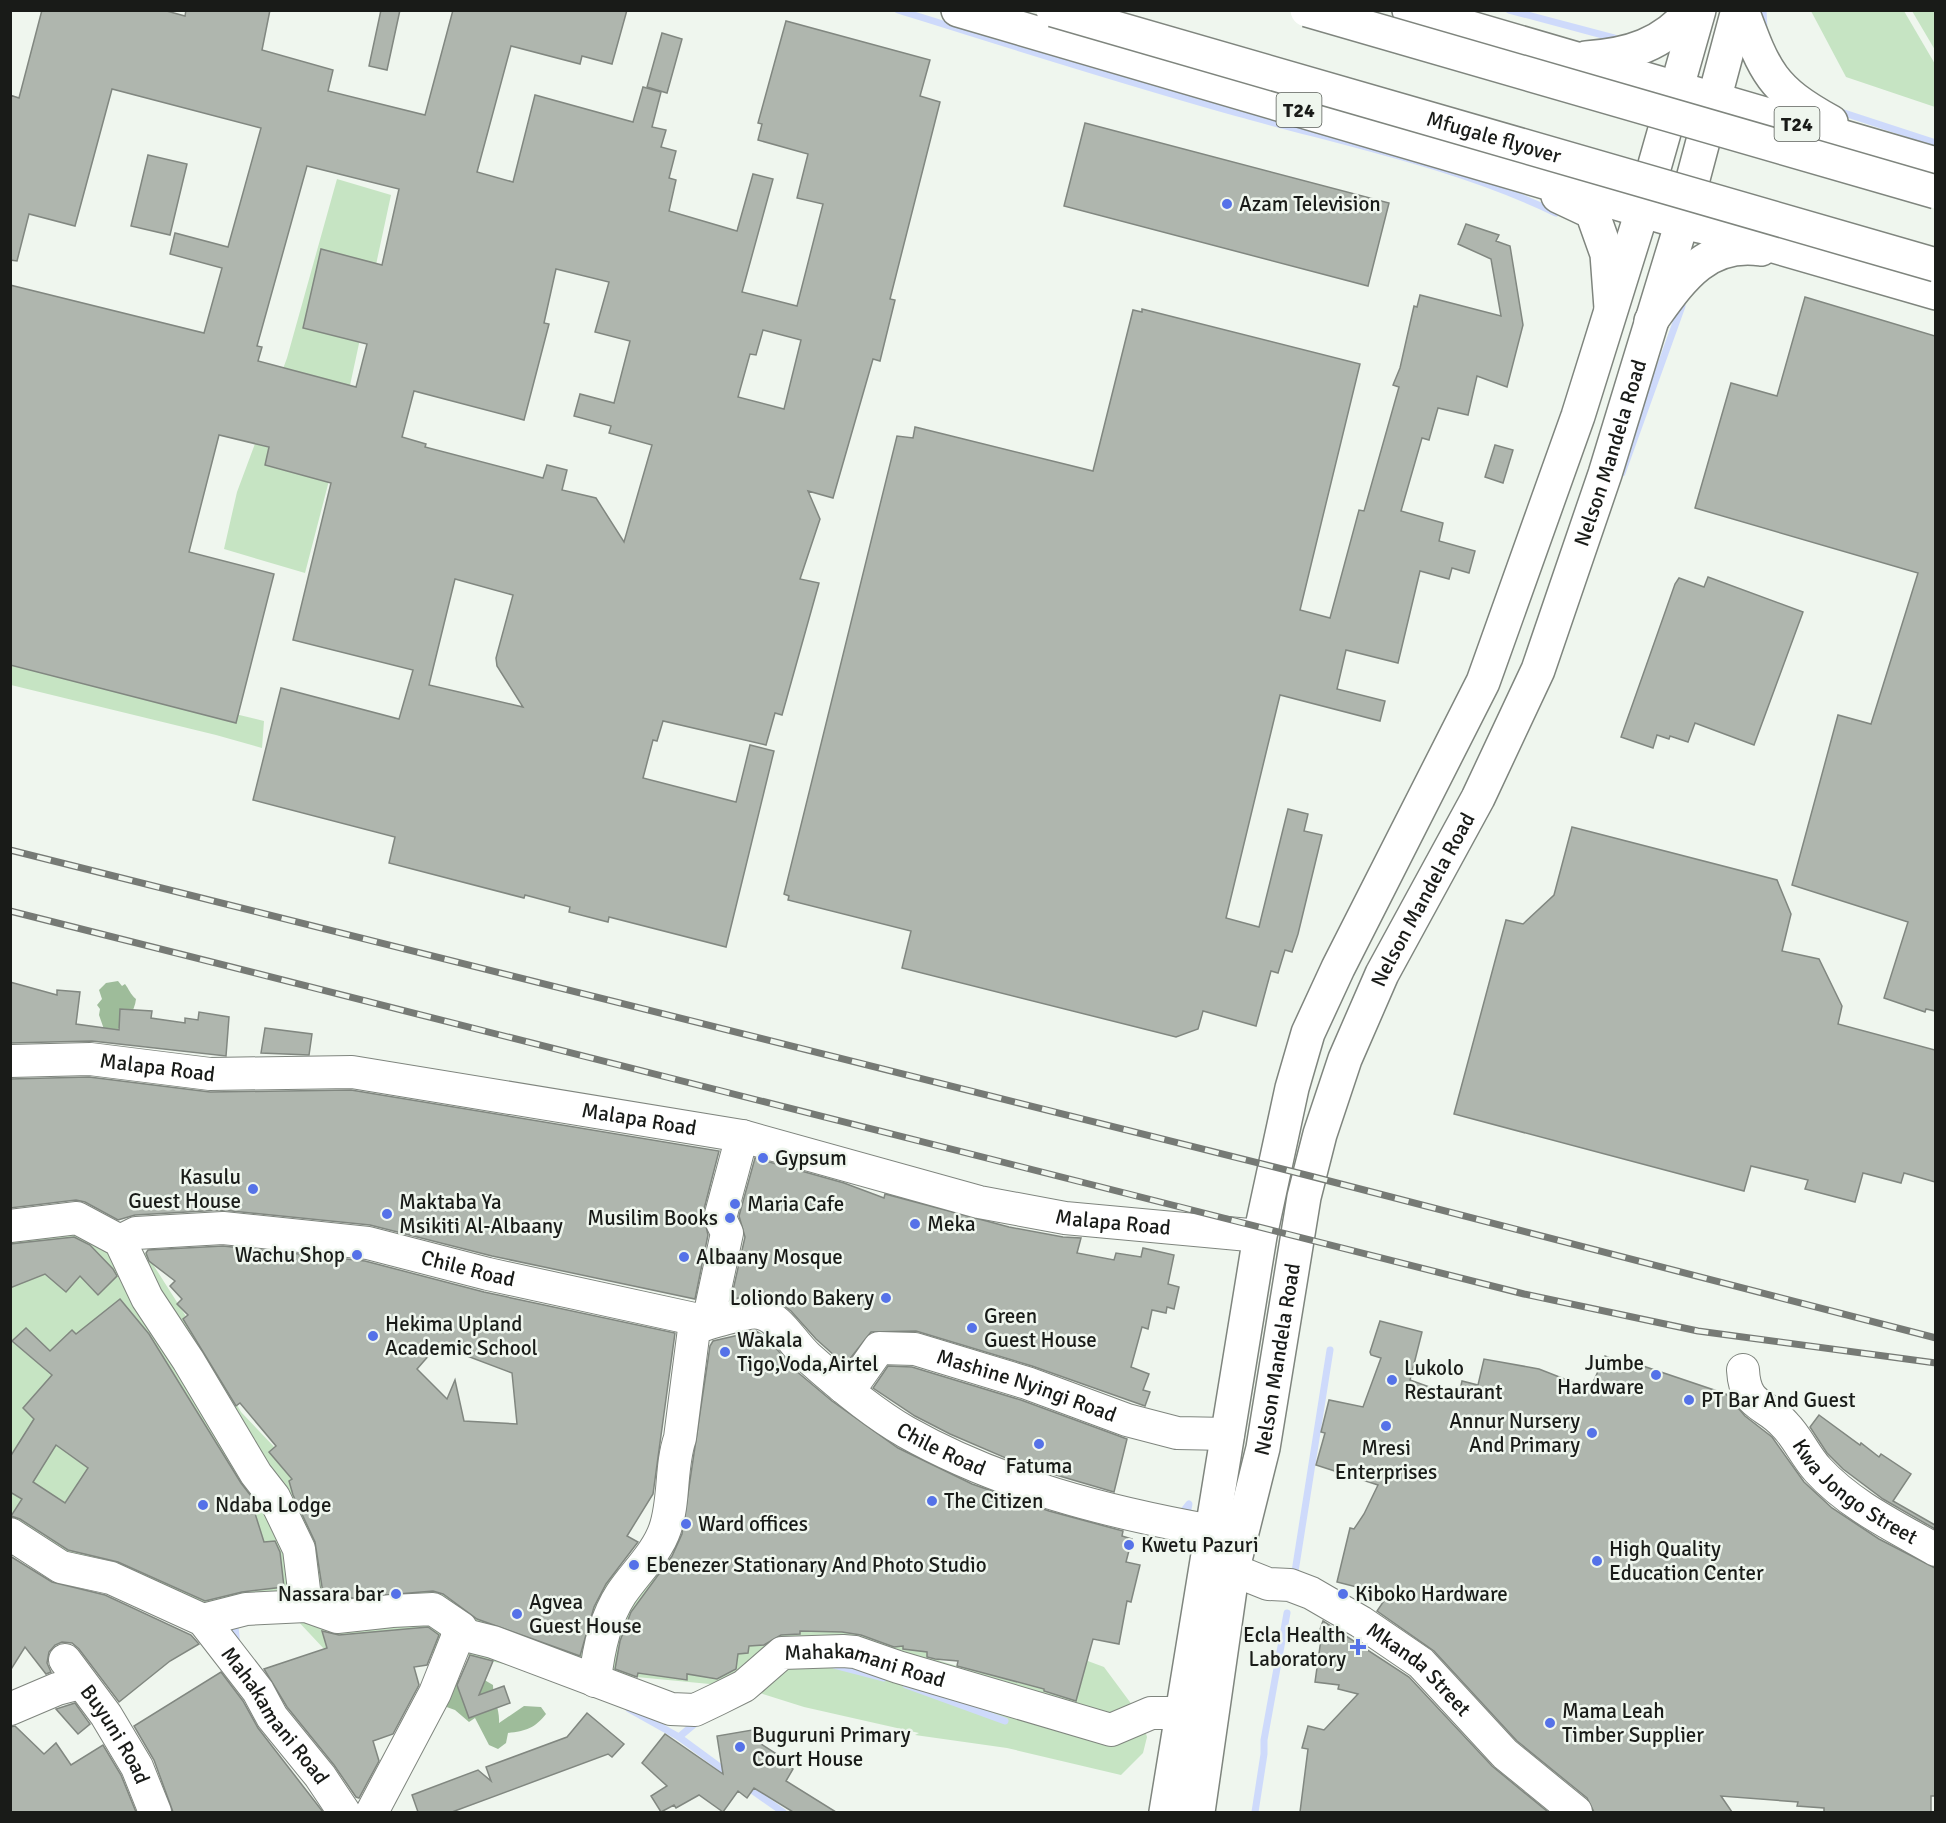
<svg xmlns="http://www.w3.org/2000/svg" width="1946" height="1823" font-family="Signika,sans-serif">
  <style>
    .green { fill: #c6e4c3 }
    .forest { fill: #9ebc9a }
    .lines { fill: none; stroke-linecap: round; stroke-linejoin: round }
    .stream { stroke: #cedafb; stroke-width: 7 }
    .building { fill: #afb6ae; stroke: #818780; stroke-width: 1.5; fill-rule: evenodd }
    .minor-casing { stroke: #7f857e; stroke-width: 34 }
    .major-casing { stroke: #7f857e; stroke-width: 36 }
    .highway-casing { stroke: #7f857e; stroke-width: 36 }
    .minor { stroke: #fff; stroke-width: 32 }
    .major { stroke: #fff; stroke-width: 33 }
    .highway { stroke: #fff; stroke-width: 33 }
    .rail-casing { stroke: #767a75; stroke-width: 7 }
    .rail { stroke: #eff6ee; stroke-width: 4.5; stroke-dasharray: 14; stroke-linecap: butt }
    .highway-bridge-casing { stroke: #7f857e; stroke-width: 36; stroke-linecap: butt }
    .highway-bridge { stroke: #fff; stroke-width: 33 }
    .poi-dot { fill: #5572e8; stroke: #eff6ee; stroke-width: 2 }
    .labels { text-anchor: middle; stroke-width: 5; stroke-linejoin: round; paint-order: stroke }
    .shield { fill: #eff6ee; stroke: #595d58; stroke-width: 1.5 }
    .shield-label { font-size: 20px; font-weight: bold; fill: #191b18 }
    .street-label { font-size: 21px; fill: #191b18; stroke: #eff6ee }
    .poi-label { font-size: 21px; fill: #191b18; stroke: #eff6ee; text-anchor: start }
  </style>
  <rect width="100%" height="100%" fill="#eff6ee"/>
  <g class="green">
    <path d="M1811,11h93l31,53v43l-89,-30z"/>
    <path d="M1912,11h23v39z"/>
    <path d="M337,179l54,16 -59,274 -27,104 -81,-24 13,-57 50,-134z"/>
    <path d="M11,660l253,61 -2,27 -46,-13 -205,-50z"/>
    <path d="M10,1218l100,8 37,29 42,66 52,91 39,41 280,104 72,16 57,4 201,52 50,32 41,12 96,-16 27,10 37,50 6,20 -4,16 -22,22 -114,-27 -92,-13 4,-2 -115,-26 -63,-20 -115,-11 -92,-5 -74,-17 -135,-4 -44,-47 -49,14 -164,-61 -23,-20 -34,-19z"/>
  </g>
  <g class="forest">
    <path d="M118,981l4,5 3,-2c4,5 5,10 11,15 -1,14 -16,33 -30,36l-7,-20 1,-6 -3,-4 5,-6 -3,-9 7,-7z"/>
    <path d="M467,1677l14,1 12,7c0,14 7,24 6,38l25,-17 17,1 5,7c-11,14 -20,17 -38,19l-2,10 -8,6 -9,-4 -14,-27 -6,4 -14,-12 -14,-5 12,-23z"/>
  </g>
  <g class="lines">
    <g class="stream">
      <path d="M898,10c116,36 231,73 347,105 105,29 213,51 311,98"/>
      <path d="M1509,10l105,28"/>
      <path d="M1763,10l1,19"/>
      <path d="M1838,111l98,32"/>
      <path d="M1622,473l60,-167"/>
      <path d="M1179,1517l10,-13 -3,14"/>
      <path d="M1294,1578l36,-228"/>
      <path d="M230,1624l5,3 2,19"/>
      <path d="M834,1665l50,13"/>
      <path d="M906,1685l99,36"/>
      <path d="M629,1709l50,28 49,36"/>
      <path d="M679,1737l19,-16"/>
      <path d="M746,1786l37,26"/>
      <path d="M1255,1812l9,-58v-14l23,-127"/>
    </g>
  </g>
  <g class="building">
    <path d="M42,10h121l22,6 1,-6h84l-8,40 71,20 -5,21 97,24 28,-105h174l-15,54 -30,-8 -2,8 -69,-18 -34,126 36,10 22,-87 98,27 10,-35 18,5 -9,35 14,3 -5,17 15,4 -7,27 7,2 -7,31 68,20 16,-57 20,5 -31,113 55,14 26,-102 -26,-6 11,-44 -50,-14 4,-16 -4,-1 28,-102 144,39 -10,36 20,6 -50,197 5,1 -15,61 -7,-2 -40,139 -25,-7 12,28 -20,60 19,4 -37,132 -7,-2 -9,32 -103,-24 -6,20 -4,-1 -10,38 93,24 14,-57 24,6 -48,196 -117,-30 -1,5 -39,-10 1,-5 -45,-12 -1,3 -135,-35 6,-26 -142,-37 28,-112 118,31 14,-49 -120,-30 38,-157 -66,-18 4,-18 -50,-12 -30,117 85,22 -38,149 -226,-58v-380l194,48 18,-65 -52,-14 5,-21 53,14 33,-119 -149,-39 -37,137 -46,-12 -12,47 -7,-1v-165l9,3zM307,166l92,23 -17,76 -61,-16 -18,79 64,16 -11,43 -98,-26 4,-14 -5,-1zM556,269l53,13 -14,50 35,9 -16,62 -34,-9 -6,22 37,10 -2,7 43,12 -28,97 -28,-44 -34,-8 5,-20 -20,-5 -4,13 -118,-31 1,-3 -24,-7 12,-46 110,29 25,-96 -5,-1zM763,330l38,10 -17,69 -46,-12 12,-43 6,1zM455,579l58,16 -17,63 1,8 26,41 -94,-22z"/>
    <path d="M381,10h19l-13,60 -18,-4z"/>
    <path d="M662,33l20,6 -15,54 -20,-6z"/>
    <path d="M1085,123l304,80 -21,83 -304,-80z"/>
    <path d="M148,155l39,9 -17,71 -39,-9z"/>
    <path d="M1466,224l33,11 -3,6 14,5 13,79 -16,62 -30,-11 -9,39 -30,-7 -9,32 -7,-2 -21,73 42,12 -4,18 36,10 -6,22 -17,-5 -3,11 -29,-8 -22,92 -52,-13 -9,39 48,12 -5,20 -100,-26 -54,223 33,9 29,-118 20,5 -4,17 18,4 -24,99 -6,18 -7,-2 -7,23 -7,-2 -15,55 -53,-15 -5,18 -22,8 -274,-69 9,-37 -123,-31 1,-4 -5,-2 113,-458 16,2 2,-11 178,44 40,-161 9,2v-3l218,55 -60,246 30,8 29,-108 5,1 35,-124 -6,-2 7,-17 14,-62 3,1 3,-12 81,21 -10,-57 -33,-15z"/>
    <path d="M1805,297l130,39v675l-9,-2 -1,3 -41,-14 24,-76 -116,-37 46,-170 33,9 47,-151 -223,-65 36,-125 46,13z"/>
    <path d="M1495,445l18,5 -10,33 -18,-6z"/>
    <path d="M1708,577l95,35 -49,133 -59,-22 -7,19 -18,-6 -1,3 -12,-4 -4,13 -32,-11 54,-153 4,-6 25,9z"/>
    <path d="M1572,827l205,53 14,34 -9,37 37,8 23,47 -4,18 97,26v132l-31,-9 -3,10 -38,-10 -8,29 -50,-13 3,-9 -57,-14 -7,25 -290,-77 52,-194 17,4 31,-29z"/>
    <path d="M10,982l47,13v-5l23,2 -4,32 43,6 1,-21 32,2 -1,7 34,5v-5l13,2 1,-8 30,5 -3,39 -134,-15 -82,2z"/>
    <path d="M265,1028l47,6 -3,21 -48,-2z"/>
    <path d="M89,1077l121,15 141,-2 368,61 -16,62 5,22 -13,64 -203,-43 -122,-31 -148,-15 -87,5 -17,5 -33,-18 -9,-2 -66,8v-129z"/>
    <path d="M755,1158l89,25 40,15 1,-4 124,33 54,10 18,1 -4,15 37,7 2,-7 25,4 2,-9 31,7 -6,29 11,3 -5,22 -7,-2 -1,6 -14,-3 -4,19 -6,-2 -11,40 18,7 -6,16 7,2 -5,14 -113,-40 -116,-35 -45,1 -26,33 -29,-26 -25,-28 -15,-11 -17,-5 -28,4 14,-62 -6,-21z"/>
    <path d="M74,1237l16,8 23,24 4,7 -19,19 -18,-19 -14,16 -21,-18 -35,14v-44z"/>
    <path d="M223,1246l142,15 119,31 191,41 -22,161 -26,42 11,6 -32,42 -12,23 -14,49 -103,-37 -34,-25 -10,-3 -94,8 -16,-6 -8,-51 -22,-47 -4,-14 3,-2 -23,-27 7,-6 -36,-43 -4,3 -53,-87 5,-4 -11,-11 5,-5 -12,-13 5,-5 -26,-20 -3,-8 2,-3zM438,1345l74,28 5,51 -53,-3 -9,-41 -8,19 -30,-30z"/>
    <path d="M120,1299l29,35 92,149 17,22 -5,2 11,35 11,-1 5,11 4,35 -42,5 -37,9 -87,-39 -50,-12 -48,-31 -9,-3 11,-17 -12,-7v-35l24,-38 -11,-11 29,-33 -40,-34 14,-13 24,23 22,-21 4,4zM56,1445l32,23 -23,35 -32,-21z"/>
    <path d="M1380,1321l42,11 -12,48 33,12 1,-3 15,6 3,-14 16,4 6,-26 55,10 51,20 15,-33 30,12 2,-4 89,30 19,22 27,21 32,45 28,26 47,31 56,29v228h-4v16h-107v-4l-27,-2 1,-4 -77,-6 11,16h-138l-7,-14 -70,-57 -83,-90 -57,-40 11,-16 -51,-13 13,-54 4,1 10,-15 14,-29 -62,-20 9,-32 -4,-1 8,-32 34,7 18,-49 -10,-3 -1,-3z"/>
    <path d="M756,1331l11,7 28,32 37,31 66,47 74,36 77,27 74,20 -1,5 10,3 -6,23 14,3 -9,37 -4,-1 -8,43 -26,-5 -17,62 -32,-10v-2l-87,-23 1,-5 -23,-2 -8,-2v-5l-24,-3v-3l-9,1 -33,-12 -19,-3 -42,-1v3l-19,1 -17,10 -15,1 -1,7 -10,1 -2,15 -19,10 -30,-5v6l-49,-7 -1,4 -22,-8 5,-28 11,-29 41,-56 10,-22 28,-188 3,-5z"/>
    <path d="M888,1366l24,1 109,33 106,39 -13,53 -92,-27 -72,-31 -35,-18 -42,-28z"/>
    <path d="M1819,1415l41,30 1,-2 18,14 2,-3 30,20 -18,27 42,24v4l-52,-30 -40,-30 -16,-16 -17,-26z"/>
    <path d="M10,1556l42,26 53,13 86,40 8,9 -29,17 -51,41 -40,-53 -7,-6 -10,-1 -7,3 -6,7 -2,11 4,9 -5,2 -21,-27 -15,24z"/>
    <path d="M1323,1621l86,56 83,89 56,46h-248l8,-63 -6,-1 6,-22 16,4 34,-36 -20,-5 1,-4 -24,-3 6,-43 -4,-1z"/>
    <path d="M428,1627l11,8 -12,30 -13,2 5,18 -26,49 -20,7 6,20 -20,37 -3,-1 -22,-32 -47,-58 -23,-38 63,-21 -5,-17 17,4z"/>
    <path d="M470,1655l23,6 -14,34 25,-9 6,17 -41,15 -12,-33z"/>
    <path d="M221,1672l22,29 15,27 65,84h-150l-19,-52 -20,-34z"/>
    <path d="M75,1703l15,21 -12,10 -22,-25z"/>
    <path d="M587,1713l37,31 -12,13 -4,-3 -156,58h-34l-6,-17 66,-25 13,11 -5,-14 81,-30z"/>
    <path d="M15,1726l29,28 12,-11 15,22 32,-20 18,30 15,37h-126v-85z"/>
    <path d="M758,1729l3,15 25,16 -2,4 9,5 -7,12 50,31h-43l-39,-24 -7,10 -9,-7 -15,21 -24,-17 -23,13 -2,-3 -13,7 -10,-16 16,-10 -25,-23 23,-29 58,40 -6,-38z"/>
  </g>
  <g class="lines">
    <defs>
      <g id="minor">
        <path id="s1" d="M10,1061l80,-2 120,15 142,-2 390,64 237,66 86,16 195,18"/>
        <path d="M10,1226l67,-8 43,23 27,57 41,62 68,114 18,23 25,52 7,57"/>
        <path id="s2" d="M120,1241l16,-8 87,-5 145,15 120,31 220,48"/>
        <path d="M708,1322l19,-89 -7,-15 22,-82"/>
        <path id="s3" d="M1743,1370c2,38 22,32 42,55 13,13 20,31 33,45 32,35 76,56 118,80"/>
        <path id="s4" d="M843,1387l12,-5 24,-34 36,1 112,34 100,37 50,13 51,1"/>
        <path id="s5" d="M10,1534l51,33 50,11 92,42 55,71 14,26 48,59 24,36"/>
        <path id="s6" d="M1208,1560l60,24 22,1 21,8 50,29 60,41 84,91 71,58"/>
        <path d="M203,1620l43,-11 60,-3 31,11 55,-6 41,-2 28,19 -26,65 -63,119"/>
        <path id="s7" d="M457,1633l36,9 178,67 24,1 23,-11 26,-13 38,-33 61,-2 12,1 43,15 213,63 40,-17h32"/>
        <path id="s8" d="M65,1660l41,55 31,52 18,45"/>
        <path id="s9" d="M595,1681c3,-30 9,-61 26,-87 14,-21 36,-41 44,-65 10,-29 5,-62 15,-91l14,-109c10,-5 55,-18 65,-16 20,3 34,31 49,44 29,26 65,56 98,75 94,53 201,80 306,99"/>
        <path d="M10,1709l47,-20 23,-6"/>
      </g>
      <g id="major">
        <path d="M1166,1812l94,-576 32,-148 16,-55 30,-65 145,-286 95,-266 60,-192 61,-214"/>
        <path id="s10" d="M1198,1812l35,-244 30,-120 41,-251 16,-63 25,-75 37,-85 96,-176 60,-128 67,-196 73,-239 60,-225"/>
      </g>
      <g id="highway">
        <path d="M958,10l723,212 41,9 214,62"/>
        <path d="M1409,10l527,154"/>
        <path d="M1742,10c23,62 29,79 89,112"/>
        <path d="M1586,58c43,-3 77,-13 106,-48"/>
        <path d="M1558,196l34,16 15,42 4,54"/>
        <path d="M1651,321c29,-40 54,-80 110,-72"/>
      </g>
    </defs>
    <use href="#minor" class="minor-casing"/>
    <use href="#major" class="major-casing"/>
    <use href="#highway" class="highway-casing"/>
    <use href="#minor" class="minor"/>
    <use href="#major" class="major"/>
    <use href="#highway" class="highway"/>
    <defs>
      <g id="rail">
        <path d="M10,850l1300,326 626,162"/>
        <path d="M10,911l1514,383 174,37 238,32"/>
      </g>
    </defs>
    <use href="#rail" class="rail-casing"/>
    <use href="#rail" class="rail"/>
    <defs>
      <g id="highway-bridge">
        <path id="s11" d="M1053,10l883,255"/>
        <path d="M1307,10l629,182"/>
      </g>
    </defs>
    <use href="#highway-bridge" class="highway-bridge-casing"/>
    <use href="#highway-bridge" class="highway-bridge"/>
  </g>
  <g class="poi-dot">
    <circle cx="1227" cy="204" r="6"/>
    <circle cx="763" cy="1158" r="6"/>
    <circle cx="253" cy="1189" r="6"/>
    <circle cx="735" cy="1204" r="6"/>
    <circle cx="387" cy="1214" r="6"/>
    <circle cx="730" cy="1218" r="6"/>
    <circle cx="915" cy="1224" r="6"/>
    <circle cx="357" cy="1255" r="6"/>
    <circle cx="684" cy="1257" r="6"/>
    <circle cx="886" cy="1298" r="6"/>
    <circle cx="972" cy="1328" r="6"/>
    <circle cx="373" cy="1336" r="6"/>
    <circle cx="725" cy="1352" r="6"/>
    <circle cx="1656" cy="1375" r="6"/>
    <circle cx="1392" cy="1380" r="6"/>
    <circle cx="1689" cy="1400" r="6"/>
    <circle cx="1386" cy="1426" r="6"/>
    <circle cx="1592" cy="1433" r="6"/>
    <circle cx="1039" cy="1444" r="6"/>
    <circle cx="932" cy="1501" r="6"/>
    <circle cx="203" cy="1505" r="6"/>
    <circle cx="686" cy="1524" r="6"/>
    <circle cx="1129" cy="1545" r="6"/>
    <circle cx="1597" cy="1561" r="6"/>
    <circle cx="634" cy="1565" r="6"/>
    <circle cx="396" cy="1594" r="6"/>
    <circle cx="1343" cy="1594" r="6"/>
    <circle cx="517" cy="1614" r="6"/>
    <path d="M1355 1638h6v6h6v6h-6v6h-6v-6h-6v-6h6z"/>
    <circle cx="1550" cy="1723" r="6"/>
    <circle cx="740" cy="1747" r="6"/>
  </g>
  <g class="labels">
    <g class="shield">
      <rect x="1276.5" y="93" width="45" height="34" rx="4.5"/>
      <rect x="1774.5" y="107" width="45" height="34" rx="4.5"/>
    </g>
    <g class="shield-label">
      <text x="1299" y="117">T24</text>
      <text x="1797" y="131">T24</text>
    </g>
    <g class="street-label">
      <text dy="7" stroke="none"><textPath href="#s11" startOffset="459">Mfugale flyover</textPath></text>
      <text dy="7" stroke="none"><textPath href="#s10" startOffset="1432">Nelson Mandela Road</textPath></text>
      <text dy="7" stroke="none"><textPath href="#s10" startOffset="946">Nelson Mandela Road</textPath></text>
      <text dy="7" stroke="none"><textPath href="#s1" startOffset="148">Malapa Road</textPath></text>
      <text dy="7" stroke="none"><textPath href="#s1" startOffset="634">Malapa Road</textPath></text>
      <text dy="7" stroke="none"><textPath href="#s1" startOffset="1120">Malapa Road</textPath></text>
      <text dy="7" stroke="none"><textPath href="#s2" startOffset="354">Chile Road</textPath></text>
      <text dy="7" stroke="none"><textPath href="#s10" startOffset="460">Nelson Mandela Road</textPath></text>
      <text dy="7" stroke="none"><textPath href="#s4" startOffset="208">Mashine Nyingi Road</textPath></text>
      <text dy="7" stroke="none"><textPath href="#s9" startOffset="670">Chile Road</textPath></text>
      <text dy="7" stroke="none"><textPath href="#s3" startOffset="171">Kwa Jongo Street</textPath></text>
      <text dy="7" stroke="none"><textPath href="#s7" startOffset="441">Mahakamani Road</textPath></text>
      <text dy="7" stroke="none"><textPath href="#s6" startOffset="242">Mkanda Street</textPath></text>
      <text dy="7" stroke="none"><textPath href="#s5" startOffset="333">Mahakamani Road</textPath></text>
      <text dy="7" stroke="none"><textPath href="#s8" startOffset="90">Buyuni Road</textPath></text>
    </g>
    <g class="poi-label">
      <text x="1239" y="211">Azam Television</text>
      <text x="775" y="1165">Gypsum</text>
      <text x="241" y="1184" text-anchor="end">Kasulu<tspan x="241" dy="24">Guest House</tspan></text>
      <text x="399" y="1209">Maktaba Ya<tspan x="399" dy="24">Msikiti Al-Albaany</tspan></text>
      <text x="747" y="1211">Maria Cafe</text>
      <text x="718" y="1225" text-anchor="end">Musilim Books</text>
      <text x="927" y="1231">Meka</text>
      <text x="345" y="1262" text-anchor="end">Wachu Shop</text>
      <text x="696" y="1264">Albaany Mosque</text>
      <text x="874" y="1305" text-anchor="end">Loliondo Bakery</text>
      <text x="984" y="1323">Green<tspan x="984" dy="24">Guest House</tspan></text>
      <text x="385" y="1331">Hekima Upland<tspan x="385" dy="24">Academic School</tspan></text>
      <text x="737" y="1347">Wakala<tspan x="737" dy="24">Tigo,Voda,Airtel</tspan></text>
      <text x="1644" y="1370" text-anchor="end">Jumbe<tspan x="1644" dy="24">Hardware</tspan></text>
      <text x="1404" y="1375">Lukolo<tspan x="1404" dy="24">Restaurant</tspan></text>
      <text x="1701" y="1407">PT Bar And Guest</text>
      <text x="1580" y="1428" text-anchor="end">Annur Nursery<tspan x="1580" dy="24">And Primary</tspan></text>
      <text x="1386" y="1455" text-anchor="middle">Mresi<tspan x="1386" dy="24">Enterprises</tspan></text>
      <text x="1039" y="1473" text-anchor="middle">Fatuma</text>
      <text x="944" y="1508">The Citizen</text>
      <text x="215" y="1512">Ndaba Lodge</text>
      <text x="698" y="1531">Ward offices</text>
      <text x="1141" y="1552">Kwetu Pazuri</text>
      <text x="1609" y="1556">High Quality<tspan x="1609" dy="24">Education Center</tspan></text>
      <text x="646" y="1572">Ebenezer Stationary And Photo Studio</text>
      <text x="384" y="1601" text-anchor="end">Nassara bar</text>
      <text x="1355" y="1601">Kiboko Hardware</text>
      <text x="529" y="1609">Agvea<tspan x="529" dy="24">Guest House</tspan></text>
      <text x="1346" y="1642" text-anchor="end">Ecla Health<tspan x="1346" dy="24">Laboratory</tspan></text>
      <text x="1562" y="1718">Mama Leah<tspan x="1562" dy="24">Timber Supplier</tspan></text>
      <text x="752" y="1742">Buguruni Primary<tspan x="752" dy="24">Court House</tspan></text>
    </g>
  </g>
  <rect width="1946" height="1823" fill="none" stroke="#191b18" stroke-width="24"/>
</svg>
